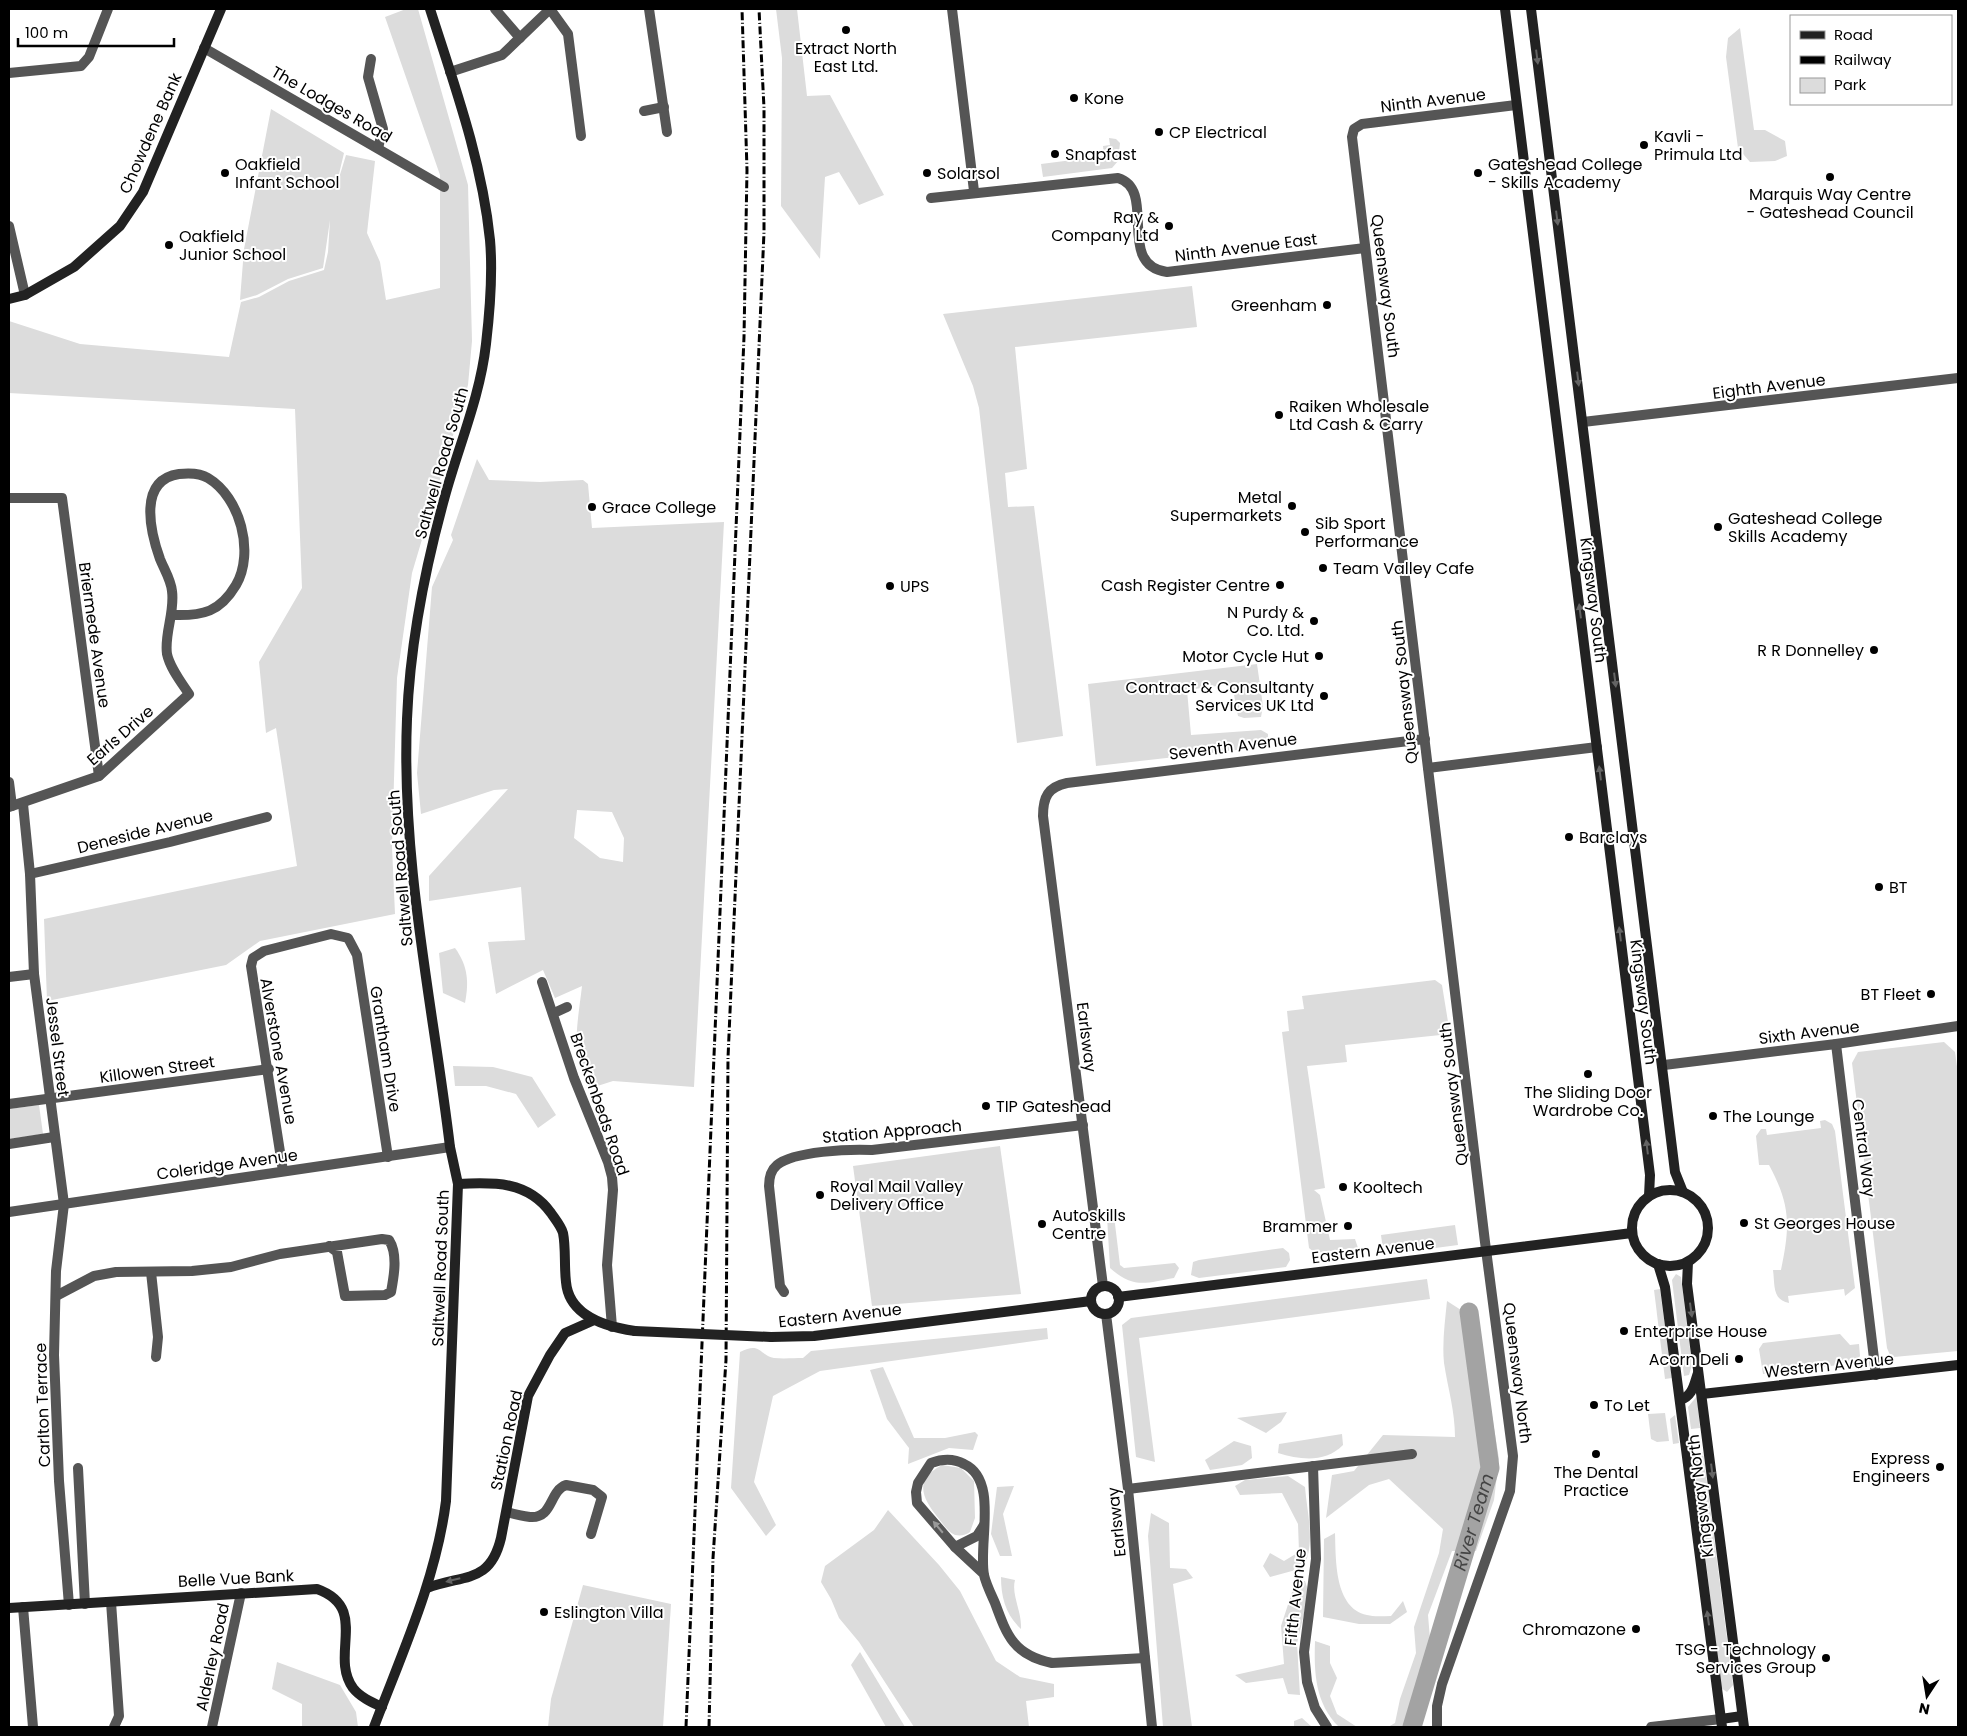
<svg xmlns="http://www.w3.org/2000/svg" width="1967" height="1736" font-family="Poppins,sans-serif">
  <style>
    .green { fill: #dcdcdc; fill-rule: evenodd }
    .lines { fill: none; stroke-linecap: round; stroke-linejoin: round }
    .river { stroke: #a3a3a3; stroke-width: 19 }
    .street { stroke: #555; stroke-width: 10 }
    .secondary { stroke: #222; stroke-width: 10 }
    .rail { stroke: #000; stroke-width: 3; stroke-dasharray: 8 2.5 1 2.5; stroke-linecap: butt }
    .secondary-bridge { stroke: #222; stroke-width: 10 }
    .oneway { fill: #646464 }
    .oneway2 { fill: #999 }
    .poi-dot { fill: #000; stroke: #fff; stroke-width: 2 }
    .labels { text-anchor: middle; stroke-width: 4; stroke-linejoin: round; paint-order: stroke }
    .poi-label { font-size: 16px; fill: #000; stroke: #fff; text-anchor: start }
    .street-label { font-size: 16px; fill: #000; stroke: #fff }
    .water-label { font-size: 18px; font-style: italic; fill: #444; stroke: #fff }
  </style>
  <rect width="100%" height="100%" fill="#fff"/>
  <g class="green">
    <path d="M406,9h12l50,176 4,156 -4,44 -56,188 -15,105 -5,169 3,67 -135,27 -34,24 -179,36 -3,-82 253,-53 -21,-138 -10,5 -7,-71 43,-74 -7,-179 -286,-16v-72l71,23 149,13 12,-55 18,-5 30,-16 35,-11 4,-18 2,-32 -7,48 -35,11 -31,16 -17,5 4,-51 27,-140 73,44 -9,38 11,-36 29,6 -8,72 13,29 6,38 54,-12v-113l-55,-158z"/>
    <path d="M776,9h21l10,87 23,-1 54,100 -25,10 -20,-33 -14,5 -5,82 -39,-53 1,-148z"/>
    <path d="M1740,28l14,102h11l20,11 2,15 -12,5 -25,1 -12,-14 -12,-91 2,-19z"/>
    <path d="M1109,138l7,1 4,4 -2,18 -6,7 -69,9 -2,-13 63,-8 -1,-10 7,-1z"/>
    <path d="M1192,286l5,41 -182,20 12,122 -22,4 3,34 26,-1 29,230 -46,7 -38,-335 -6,-22 -30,-72z"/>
    <path d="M477,459l12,21 51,2 43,-2 5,4 4,44 132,-6 -30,565 -81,-6 -25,8c-17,-42 -11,-60 -6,-103l-27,12 -12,-28 -47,24 -8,-52 37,-2 -4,-53 -92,14v-25l79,-87 -14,1 -73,24 -4,-41 15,-186 21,-47 -2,-5zM577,810l35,2 12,26 -1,24 -23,-4 -26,-20z"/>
    <path d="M1257,664l6,42 -2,11 -17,1 -6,-2 -6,-32 -45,6 4,45 70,-5 7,4v7l-5,6 -167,19 -8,-82z"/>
    <path d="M455,948c13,18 14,34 10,55l-22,-10 -4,-40z"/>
    <path d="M1435,980l7,5 8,49 -105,11 2,17 -40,4 18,122 -11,2 6,5 10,45 25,-1 3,9 -43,5 -6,-5 -27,-216 7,-1 -2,-20 17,-2 -2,-13z"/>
    <path d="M1944,1042l11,10 3,22v277l-64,6 -4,-2 -3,-7 -35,-285 6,-11z"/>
    <path d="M453,1066l40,1 39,10 24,38 -18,13 -22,-34 -30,-8h-31z"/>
    <path d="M39,1105l4,29 -34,5v-30z"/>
    <path d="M1825,1120l7,4 3,7 20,157 -10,8 -1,-7 -56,7 1,7c-17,-3 -14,-18 -16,-33h8c9,-44 10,-64 -12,-105h-10l-3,-29 5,-7h5l1,6 54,-7 -1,-7z"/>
    <path d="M1000,1146l21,148 -149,12 -19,-140z"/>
    <path d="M1112,1212l2,4 6,49 4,3 51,-5 4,5 -5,10c-28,5 -41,11 -64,-10l-3,-52z"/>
    <path d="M1455,1225l3,20 -68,9 -7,-4 -2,-15z"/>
    <path d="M1283,1248l6,5 1,7 -4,7 -87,11 -8,-3 2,-13 6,-2z"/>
    <path d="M1676,1274l5,3 11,88 -3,10 -5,1 -12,-96z"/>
    <path d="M1427,1279l3,20 -291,39 16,124 -19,-5 -14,-132 9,-7z"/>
    <path d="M1660,1289l12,89 -7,1 -11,-89z"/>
    <path d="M1447,1301l14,9 21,43 17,106 -5,41 -18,51h-24l-24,64 2,24 -23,88h-19l7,-4 5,-24 16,-46 -2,-26 25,-74 4,-24 -54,-50 -20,6 -43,33 6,-43 22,-4 29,-36 72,2c0,-26 -7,-48 -11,-74 -2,-20 1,-42 3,-62z"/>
    <path d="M1047,1328l1,11 -228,32 -47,25 -19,86 22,43 -10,11 -35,-48 9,-136c21,-11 20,4 34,6 10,1 20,0 29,0l8,-7z"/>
    <path d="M1840,1334l10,11 9,-1 1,12 -5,7 -92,11 -4,-25 4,-6z"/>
    <path d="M883,1367l31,71h31l30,-6 3,3 -5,15 -24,-2 -41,16 1,-16 -22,-29 -17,-49z"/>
    <path d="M1697,1396l3,32 -9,1 -3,-22z"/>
    <path d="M1287,1412l-6,10 -15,11 -29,-15z"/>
    <path d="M1665,1413l4,28 -12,1 -6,-3 -3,-25z"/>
    <path d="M1675,1415l4,28 -6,1 -3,-25z"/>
    <path d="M1342,1434l1,11c-18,18 -42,15 -65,8l1,-9z"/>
    <path d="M1234,1441l17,5 1,12 -10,7 -32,5 -5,-10z"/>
    <path d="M1703,1452l30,233 -6,7 -6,-4 -28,-235z"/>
    <path d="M942,1465l19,3 13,13 1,37 -5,14c-4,3 -9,4 -15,3 -7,-3 -12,-11 -16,-16 -17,-21 -26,-39 3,-54z"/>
    <path d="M1288,1476l17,11c2,26 11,57 -2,81l-33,9 -7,-11 7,-13 14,8 15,-9 -1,-28 -16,-31 -42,2 -5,-9 10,-6z"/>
    <path d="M1014,1486l-11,28 9,42h-12l-9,-22 6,-47z"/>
    <path d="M888,1510l51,55 21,26 36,70 24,16 34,7v13l-28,4 3,26h-115l-55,-85 -20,-24 -8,-19 -10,-17 4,-16 49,-36z"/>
    <path d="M1151,1513l18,10 1,45 16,1 7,9 -20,6 19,143h-29l-15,-191z"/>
    <path d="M1335,1533c1,26 -1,75 32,82 7,2 16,1 24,1l12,-15 4,11 -17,12h-31l-36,-7 1,-78z"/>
    <path d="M1001,1577l14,3c-4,15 7,31 6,49 -15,-14 -20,-31 -20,-52z"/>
    <path d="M1305,1581l4,12 -12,50 3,52 -12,-1 -5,-16 -37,5 -11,-8 49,-11 -3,-38 14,-43z"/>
    <path d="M583,1585l88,19 -8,123h-115l3,-28z"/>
    <path d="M1315,1641l15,5v17l7,15 -7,18 7,18 20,13h-18c-24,-24 -25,-54 -24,-86z"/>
    <path d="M860,1652l45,75h-19l-35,-62z"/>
    <path d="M277,1662l63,23 16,27 2,15h-56v-23l-30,-15z"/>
    <path d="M1302,1718l10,9h-18v-6z"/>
  </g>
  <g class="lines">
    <path class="river" id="s1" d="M1412,1727l78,-259 -21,-156"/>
    <g class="street">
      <path d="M495,9l25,29"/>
      <path d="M550,9l18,25 13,102"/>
      <path d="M649,9l18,123"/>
      <path d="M952,9l22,182"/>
      <path d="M204,48l240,139"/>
      <path d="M371,59l-3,18 15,52 -5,19"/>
      <path d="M450,72l52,-17 48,-46"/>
      <path d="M9,73l72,-7 8,-9 19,-48"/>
      <path d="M644,111l20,-4"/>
      <path d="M931,198l187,-20c40,12 -3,87 49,94l198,-24"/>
      <path d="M9,226l16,69"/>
      <path d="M1583,422l375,-44"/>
      <path d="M9,498h53l37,278"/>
      <path d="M1428,768l169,-21"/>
      <path d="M9,782l3,24"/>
      <path d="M23,804l7,70 4,100 30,230 -8,67 -2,84 5,126 10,124"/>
      <path d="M9,807l90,-31 90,-82c-8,-12 -19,-26 -22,-40 -3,-20 8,-41 5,-63 -1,-11 -8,-22 -12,-32 -10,-28 -22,-79 19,-85 9,-1 21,-1 29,4 32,19 47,74 28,107 -16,27 -33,31 -63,30"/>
      <path d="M30,874l140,-32 97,-25"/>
      <path d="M9,977l25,-3"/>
      <path d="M542,982l32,96 34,84 4,15 1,13 -6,75 5,62"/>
      <path d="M554,1013l13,-6"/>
      <path d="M1836,1044l40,331"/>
      <path d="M1664,1065l172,-21 122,-18"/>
      <path d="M9,1104l260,-35"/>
      <path d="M9,1144l45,-7"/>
      <path d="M283,1171l-32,-205 2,-8 11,-7 67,-17 17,4 9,17 31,202"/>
      <path d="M9,1212l441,-65"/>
      <path d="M151,1272l7,65 -2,20"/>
      <path d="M1103,1286l-60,-470c0,-19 5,-29 24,-33l358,-44"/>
      <path d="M784,1292l-4,-6 -11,-100c0,-8 2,-16 8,-21 17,-14 73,-16 95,-15l211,-25"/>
      <path d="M56,1296l38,-20 22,-4 76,-1 39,-4 49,-13 102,-15 7,1c9,14 5,36 2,52l-6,3 -40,1 -8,-44 -8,-6"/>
      <path d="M1106,1314l22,175 24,238"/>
      <path d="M1313,1466l3,93 -12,93 3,30 8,26 12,19"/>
      <path d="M78,1468l7,136"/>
      <path d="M1128,1489l284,-35"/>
      <path d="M507,1512c7,2 15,4 23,5 23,2 19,-26 36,-32l27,5 9,7 -11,37"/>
      <path d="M955,1547l22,-11 7,-11"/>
      <path d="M984,1574l-29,-27 -38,-44 -1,-11 2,-9 13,-20c11,-4 22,-5 33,1 35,16 14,79 20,111 2,9 7,19 11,28 12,33 19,52 57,60l93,-5"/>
      <path d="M111,1602l8,114 -5,11"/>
      <path d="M23,1607l10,120"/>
      <path d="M212,1727l29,-134"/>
      <path d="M1437,1727v-21l5,-22 68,-193 3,-35 -28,-214 -133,-1105 2,-8 8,-5 154,-19"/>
      <path d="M1651,1727l70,-8"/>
    </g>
    <g class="secondary">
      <path d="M1505,9l145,1166 -1,21"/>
      <path d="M1531,9l144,1163 8,20"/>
      <path d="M9,299l16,-4 49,-28 46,-41 23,-34 78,-183"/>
      <path d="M458,1184c36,-2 70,-3 93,29 4,6 10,13 12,20 3,15 1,33 3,49 3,35 41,45 69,49"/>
      <circle cx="1670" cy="1228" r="38"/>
      <path d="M1688,1262l-1,22 57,443"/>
      <path d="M1658,1264l7,23 57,440"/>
      <circle cx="1105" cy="1300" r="14"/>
      <path d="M1118,1297l514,-64"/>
      <path d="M771,1337l43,-1 277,-35"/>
      <path d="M1702,1394l256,-29"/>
      <path d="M1680,1400c13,-4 14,-16 18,-27"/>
      <path d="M427,1588c37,-14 63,-4 74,-50l27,-142 22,-41 15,-22 27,-12"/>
      <path d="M9,1608l308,-19c53,19 12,66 36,99 7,9 18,14 29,19"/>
      <path d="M1721,1719l21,-3"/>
      <path d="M374,1727c28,-74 62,-147 72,-226l12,-317 -8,-37c-17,-142 -49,-284 -43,-428 3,-75 18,-151 38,-223 14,-51 35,-99 41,-152 4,-34 7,-70 4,-104 -8,-79 -36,-156 -60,-231"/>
    </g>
    <g class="rail">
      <path d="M686,1727l58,-1390 3,-167 -5,-161"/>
      <path d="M709,1727l4,-169 13,-198 2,-302 36,-826v-124l-5,-99"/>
    </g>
    <path class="secondary-bridge" d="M635,1331l136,6"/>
  </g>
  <defs><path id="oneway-solid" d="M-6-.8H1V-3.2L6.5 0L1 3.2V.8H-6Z" transform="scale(1.25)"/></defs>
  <g class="oneway">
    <use href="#oneway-solid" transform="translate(1537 57) rotate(83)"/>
    <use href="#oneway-solid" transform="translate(1557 218) rotate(83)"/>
    <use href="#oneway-solid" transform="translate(1578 379) rotate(83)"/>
    <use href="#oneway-solid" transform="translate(1580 611) rotate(-97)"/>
    <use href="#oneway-solid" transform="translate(1615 680) rotate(83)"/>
    <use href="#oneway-solid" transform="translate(1600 773) rotate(-97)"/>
    <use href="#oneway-solid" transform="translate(1620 934) rotate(-97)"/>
    <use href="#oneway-solid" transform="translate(1647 1147) rotate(-97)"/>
    <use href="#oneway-solid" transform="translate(1691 1310) rotate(82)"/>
    <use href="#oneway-solid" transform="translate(1712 1471) rotate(83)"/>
    <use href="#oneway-solid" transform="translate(453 1580) rotate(166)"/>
    <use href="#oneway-solid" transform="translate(1708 1618) rotate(-98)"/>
  </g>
  <use class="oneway2" href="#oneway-solid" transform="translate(938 1527) rotate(-130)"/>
  <g class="poi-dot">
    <circle cx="846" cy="30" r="5"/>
    <circle cx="1074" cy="98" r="5"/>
    <circle cx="1159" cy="132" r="5"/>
    <circle cx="1644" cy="145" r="5"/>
    <circle cx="1055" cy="154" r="5"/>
    <circle cx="225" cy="173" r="5"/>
    <circle cx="927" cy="173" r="5"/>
    <circle cx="1478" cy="173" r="5"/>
    <circle cx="1830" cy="177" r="5"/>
    <circle cx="1169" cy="226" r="5"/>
    <circle cx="169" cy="245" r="5"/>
    <circle cx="1327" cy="305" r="5"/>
    <circle cx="1279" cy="415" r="5"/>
    <circle cx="1292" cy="506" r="5"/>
    <circle cx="592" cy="507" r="5"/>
    <circle cx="1718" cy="527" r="5"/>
    <circle cx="1305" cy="532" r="5"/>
    <circle cx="1323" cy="568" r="5"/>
    <circle cx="1280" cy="585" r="5"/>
    <circle cx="890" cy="586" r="5"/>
    <circle cx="1314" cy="621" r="5"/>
    <circle cx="1874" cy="650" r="5"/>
    <circle cx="1319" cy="656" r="5"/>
    <circle cx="1324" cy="696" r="5"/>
    <circle cx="1569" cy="837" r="5"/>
    <circle cx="1879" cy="887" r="5"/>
    <circle cx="1931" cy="994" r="5"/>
    <circle cx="1588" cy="1074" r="5"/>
    <circle cx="986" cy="1106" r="5"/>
    <circle cx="1713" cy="1116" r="5"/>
    <circle cx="1343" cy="1187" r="5"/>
    <circle cx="820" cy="1195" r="5"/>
    <circle cx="1744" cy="1223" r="5"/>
    <circle cx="1042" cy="1224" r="5"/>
    <circle cx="1348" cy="1226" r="5"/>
    <circle cx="1624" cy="1331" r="5"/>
    <circle cx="1739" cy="1359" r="5"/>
    <circle cx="1594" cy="1405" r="5"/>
    <circle cx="1596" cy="1454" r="5"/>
    <circle cx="1940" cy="1467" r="5"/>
    <circle cx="544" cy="1612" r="5"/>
    <circle cx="1636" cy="1629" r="5"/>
    <circle cx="1826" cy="1658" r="5"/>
  </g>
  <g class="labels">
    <g class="poi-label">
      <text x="846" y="54" text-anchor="middle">Extract North<tspan x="846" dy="18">East Ltd.</tspan></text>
      <text x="1084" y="104">Kone</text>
      <text x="1169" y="138">CP Electrical</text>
      <text x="1654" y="142">Kavli -<tspan x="1654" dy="18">Primula Ltd</tspan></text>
      <text x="1065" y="160">Snapfast</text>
      <text x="235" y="170">Oakfield<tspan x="235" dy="18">Infant School</tspan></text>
      <text x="1488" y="170">Gateshead College<tspan x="1488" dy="18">- Skills Academy</tspan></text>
      <text x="937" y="179">Solarsol</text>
      <text x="1830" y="200" text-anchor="middle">Marquis Way Centre<tspan x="1830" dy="18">- Gateshead Council</tspan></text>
      <text x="1159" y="223" text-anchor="end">Ray &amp;<tspan x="1159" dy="18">Company Ltd</tspan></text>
      <text x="179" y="242">Oakfield<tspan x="179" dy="18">Junior School</tspan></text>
      <text x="1317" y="311" text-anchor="end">Greenham</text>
      <text x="1289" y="412">Raiken Wholesale<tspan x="1289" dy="18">Ltd Cash &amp; Carry</tspan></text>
      <text x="1282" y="503" text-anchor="end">Metal<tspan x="1282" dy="18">Supermarkets</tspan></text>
      <text x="602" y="513">Grace College</text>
      <text x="1728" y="524">Gateshead College<tspan x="1728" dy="18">Skills Academy</tspan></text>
      <text x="1315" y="529">Sib Sport<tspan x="1315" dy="18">Performance</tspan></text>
      <text x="1333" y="574">Team Valley Cafe</text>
      <text x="1270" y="591" text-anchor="end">Cash Register Centre</text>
      <text x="900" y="592">UPS</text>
      <text x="1304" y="618" text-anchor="end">N Purdy &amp;<tspan x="1304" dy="18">Co. Ltd.</tspan></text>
      <text x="1864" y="656" text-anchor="end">R R Donnelley</text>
      <text x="1309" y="662" text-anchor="end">Motor Cycle Hut</text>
      <text x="1314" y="693" text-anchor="end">Contract &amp; Consultanty<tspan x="1314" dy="18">Services UK Ltd</tspan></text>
      <text x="1579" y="843">Barclays</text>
      <text x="1889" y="893">BT</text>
      <text x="1921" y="1000" text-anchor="end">BT Fleet</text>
      <text x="1588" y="1098" text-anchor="middle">The Sliding Door<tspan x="1588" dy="18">Wardrobe Co.</tspan></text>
      <text x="996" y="1112">TIP Gateshead</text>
      <text x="1723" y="1122">The Lounge</text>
      <text x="830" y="1192">Royal Mail Valley<tspan x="830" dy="18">Delivery Office</tspan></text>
      <text x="1353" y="1193">Kooltech</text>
      <text x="1052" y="1221">Autoskills<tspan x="1052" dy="18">Centre</tspan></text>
      <text x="1754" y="1229">St Georges House</text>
      <text x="1338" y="1232" text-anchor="end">Brammer</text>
      <text x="1634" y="1337">Enterprise House</text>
      <text x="1729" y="1365" text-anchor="end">Acorn Deli</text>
      <text x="1604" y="1411">To Let</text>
      <text x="1930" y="1464" text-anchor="end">Express<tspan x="1930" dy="18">Engineers</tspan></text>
      <text x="1596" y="1478" text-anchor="middle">The Dental<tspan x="1596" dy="18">Practice</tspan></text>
      <text x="554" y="1618">Eslington Villa</text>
      <text x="1626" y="1635" text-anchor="end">Chromazone</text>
      <text x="1816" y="1655" text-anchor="end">TSG - Technology<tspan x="1816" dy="18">Services Group</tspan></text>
    </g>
    <g class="street-label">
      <text transform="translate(1433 100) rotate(-7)" y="6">Ninth Avenue</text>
      <text transform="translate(332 104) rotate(30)" y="6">The Lodges Road</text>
      <text transform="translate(150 133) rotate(-66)" y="6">Chowdene Bank</text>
      <text transform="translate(1246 247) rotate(-7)" y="6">Ninth Avenue East</text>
      <text transform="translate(1386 286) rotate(83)" y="6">Queensway South</text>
      <text transform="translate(1769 386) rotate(-7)" y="6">Eighth Avenue</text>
      <text transform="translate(441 463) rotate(-74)" y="6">Saltwell Road South</text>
      <text transform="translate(1594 600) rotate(83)" y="6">Kingsway South</text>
      <text transform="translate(95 635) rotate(82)" y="6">Briermede Avenue</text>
      <text transform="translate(1404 692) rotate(-96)" y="6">Queensway South</text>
      <text transform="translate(120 735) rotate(-41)" y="6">Earls Drive</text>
      <text transform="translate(1233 746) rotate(-7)" y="6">Seventh Avenue</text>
      <text transform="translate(145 831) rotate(-14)" y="6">Deneside Avenue</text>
      <text transform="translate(400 868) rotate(-95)" y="6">Saltwell Road South</text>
      <text transform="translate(1644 1002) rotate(83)" y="6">Kingsway South</text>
      <text transform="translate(1809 1032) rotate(-7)" y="6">Sixth Avenue</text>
      <text transform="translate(1087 1037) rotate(83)" y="6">Earlsway</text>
      <text transform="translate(58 1047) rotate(83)" y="6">Jessel Street</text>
      <text transform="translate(386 1049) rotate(81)" y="6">Grantham Drive</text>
      <text transform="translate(279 1051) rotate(80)" y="6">Alverstone Avenue</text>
      <text transform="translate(157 1069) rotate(-8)" y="6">Killowen Street</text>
      <text transform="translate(1453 1094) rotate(-97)" y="6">Queensway South</text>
      <text transform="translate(600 1104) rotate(71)" y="6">Breckenbeds Road</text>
      <text transform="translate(892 1131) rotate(-5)" y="6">Station Approach</text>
      <text transform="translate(1864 1148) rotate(83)" y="6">Central Way</text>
      <text transform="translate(227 1164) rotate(-8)" y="6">Coleridge Avenue</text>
      <text transform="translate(1373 1250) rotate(-7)" y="6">Eastern Avenue</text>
      <text transform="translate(440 1268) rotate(-88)" y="6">Saltwell Road South</text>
      <text transform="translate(840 1315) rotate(-6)" y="6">Eastern Avenue</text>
      <text transform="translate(1829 1365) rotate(-6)" y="6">Western Avenue</text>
      <text transform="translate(1518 1373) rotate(83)" y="6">Queensway North</text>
      <text transform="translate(42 1405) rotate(-92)" y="6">Carlton Terrace</text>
      <text transform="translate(506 1440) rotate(-78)" y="6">Station Road</text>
      <text transform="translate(1700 1496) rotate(-97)" y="6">Kingsway North</text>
      <text transform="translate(1116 1522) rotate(-96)" y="6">Earlsway</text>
      <text transform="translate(236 1578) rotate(-3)" y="6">Belle Vue Bank</text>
      <text transform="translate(1295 1597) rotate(-84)" y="6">Fifth Avenue</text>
      <text transform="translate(212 1657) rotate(-78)" y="6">Alderley Road</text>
    </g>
    <g class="water-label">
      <text dy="6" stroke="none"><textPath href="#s1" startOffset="214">River Team</textPath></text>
    </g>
  </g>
  <rect width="1967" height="1736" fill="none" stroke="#000000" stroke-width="20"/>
  <rect x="1790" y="15" width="162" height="90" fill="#ffffff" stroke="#999999"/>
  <rect x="1800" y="31" width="25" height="8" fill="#222222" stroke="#999999"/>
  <text x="1834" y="40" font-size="15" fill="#000000">Road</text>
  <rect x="1800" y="56" width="25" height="8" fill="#000000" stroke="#999999"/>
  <text x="1834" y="65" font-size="15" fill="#000000">Railway</text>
  <rect x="1800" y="78" width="25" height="15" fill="#dcdcdc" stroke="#999999"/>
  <text x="1834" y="90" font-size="15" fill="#000000">Park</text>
  <g transform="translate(1927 1696) rotate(192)" stroke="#ffffff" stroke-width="4" paint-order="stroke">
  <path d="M0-4L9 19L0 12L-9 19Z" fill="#000000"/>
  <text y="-8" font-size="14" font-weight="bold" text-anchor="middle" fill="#000000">N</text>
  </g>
  <path d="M18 38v8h156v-8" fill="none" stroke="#000000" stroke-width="2.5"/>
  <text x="25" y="38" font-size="15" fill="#000000" stroke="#ffffff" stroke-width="4" paint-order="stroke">100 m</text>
</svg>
